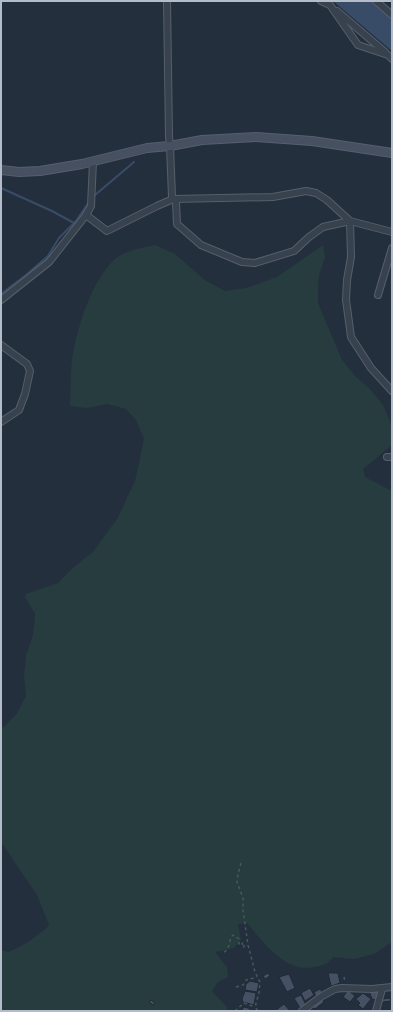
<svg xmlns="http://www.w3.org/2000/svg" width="393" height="1012" font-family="'Roboto Condensed',sans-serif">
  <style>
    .green { fill: #263c3f }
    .water { fill: #394c67 }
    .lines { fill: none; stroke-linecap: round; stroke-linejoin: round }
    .stream { stroke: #394c67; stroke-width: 2 }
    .building { fill: #455162; stroke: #1f2835 }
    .street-casing { stroke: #565f6c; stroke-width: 8 }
    .secondary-casing { stroke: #565f6c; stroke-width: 10 }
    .path { stroke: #44595c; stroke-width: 1.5; stroke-dasharray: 3 3; stroke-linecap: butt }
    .street { stroke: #38414e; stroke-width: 6 }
    .secondary { stroke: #465061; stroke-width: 8 }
  </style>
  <rect width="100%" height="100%" fill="#242f3e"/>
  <path class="green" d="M155,245l20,9 31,27 19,10 21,-3 31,-11 46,-32 2,12 -5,15 -2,11v20l24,57 13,16 15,13 13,16 8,19 1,21 -29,24 2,8 27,14v451l-18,12 -20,5 -21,-2c-6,8 -9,8 -18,10 -29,7 -52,-25 -68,-44l-9,1 3,16 -7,8 -19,4 12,15 1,10 -10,5 -6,9 14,15 2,5h-227v-61l8,2 19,-10 20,-15 1,-2 -12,-30 -36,-53v-113l15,-14 10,-19 -2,-20 2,-20 7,-21 2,-21 -10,-17 1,-3 32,-11 17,-17 18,-14 24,-33 18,-38 9,-42 -8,-19 -10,-11 -19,-5 -20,4 -17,-2c1,-18 0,-36 3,-53 6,-30 19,-73 42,-94 11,-9 27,-11 40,-14z"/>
  <path class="water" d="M333,1h39l20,18v32z"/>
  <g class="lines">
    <g class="stream">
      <path d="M1,188l51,23 22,12"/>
      <path d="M95,195l39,-33"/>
      <path d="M1,294l25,-19 22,-19 11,-18 17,-17 13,-19"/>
    </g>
  </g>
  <g class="building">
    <path d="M268,973l2,3 -5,3 -2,-3z"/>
    <path d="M328,973h10l2,10 -9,3z"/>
    <path d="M289,974l6,14 -8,4 -8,-15z"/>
    <path d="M250,981l9,2 -2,9 -12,-2 1,-6z"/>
    <path d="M310,988l4,7 -9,6 -4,-8z"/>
    <path d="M320,989l3,4 -7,4 -2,-5z"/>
    <path d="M348,990l7,6 -5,6 -7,-5z"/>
    <path d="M245,991l11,2 -2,12 -11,-3 -1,-3z"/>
    <path d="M369,991h10l-3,9 -4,-1z"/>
    <path d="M363,993l8,6 -8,10 -5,-4 2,-2 -4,-4z"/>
    <path d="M301,995l5,10 -6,3 -6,-10z"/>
    <path d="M383,995v4l7,-1 1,3 -8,1v1l-3,-1z"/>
    <path d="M321,999l3,3 -9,7 -3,-3z"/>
    <path d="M151,1000l4,3 -2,2 -4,-3z"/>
    <path d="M284,1004l6,7h-15z"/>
    <path d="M244,1007l4,1 3,2v1h-10z"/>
  </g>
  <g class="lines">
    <defs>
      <g id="street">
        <path d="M167,1l2,135 1,10 2,51 4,5 1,22 24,21 41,17 13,1 39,-12 15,-14 14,-10 27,-6 42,11"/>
        <path d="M321,1l9,4 28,40 30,10 4,4"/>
        <path d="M376,1l16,14"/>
        <path d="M337,11l48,41"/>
        <path d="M86,215l21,16 50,-25 16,-7 100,-2 33,-6 10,2 11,7 23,21 1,36 -4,23 -1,20 5,37 20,31 21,23"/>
        <path d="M378,295l14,-47"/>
        <path d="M1,300l48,-38 37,-47 5,-9 2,-45"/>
        <path d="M1,345l26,19 3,7 -5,23 -6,16 -18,12"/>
        <path d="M387,457h5"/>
        <path d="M302,1011l20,-15 13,-7 7,-1 30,1 20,-2"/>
        <path d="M376,1011l6,-22"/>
      </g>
      <path id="secondary" d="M1,170l18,2 21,-1 42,-7 65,-16 23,-2 32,-6 54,-3 56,4 80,12"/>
    </defs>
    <use href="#street" class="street-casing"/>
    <use href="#secondary" class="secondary-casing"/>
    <g class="path">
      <path d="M241,863l-3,11 -1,8 6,16v12l5,35 7,27 5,10 -1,11 -4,14 3,4"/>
      <path d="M224,952c7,-4 4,-12 9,-17l6,4v5l3,-2 1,6 2,-3h3"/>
      <path d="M344,977l1,5"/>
      <path d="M236,987l7,-2 3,-5 11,-3"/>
      <path d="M235,1011l9,-8 11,4"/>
    </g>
    <use href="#street" class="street"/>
    <use href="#secondary" class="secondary"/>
  </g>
  <rect width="393" height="1012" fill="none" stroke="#b4bcc9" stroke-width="4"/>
</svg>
